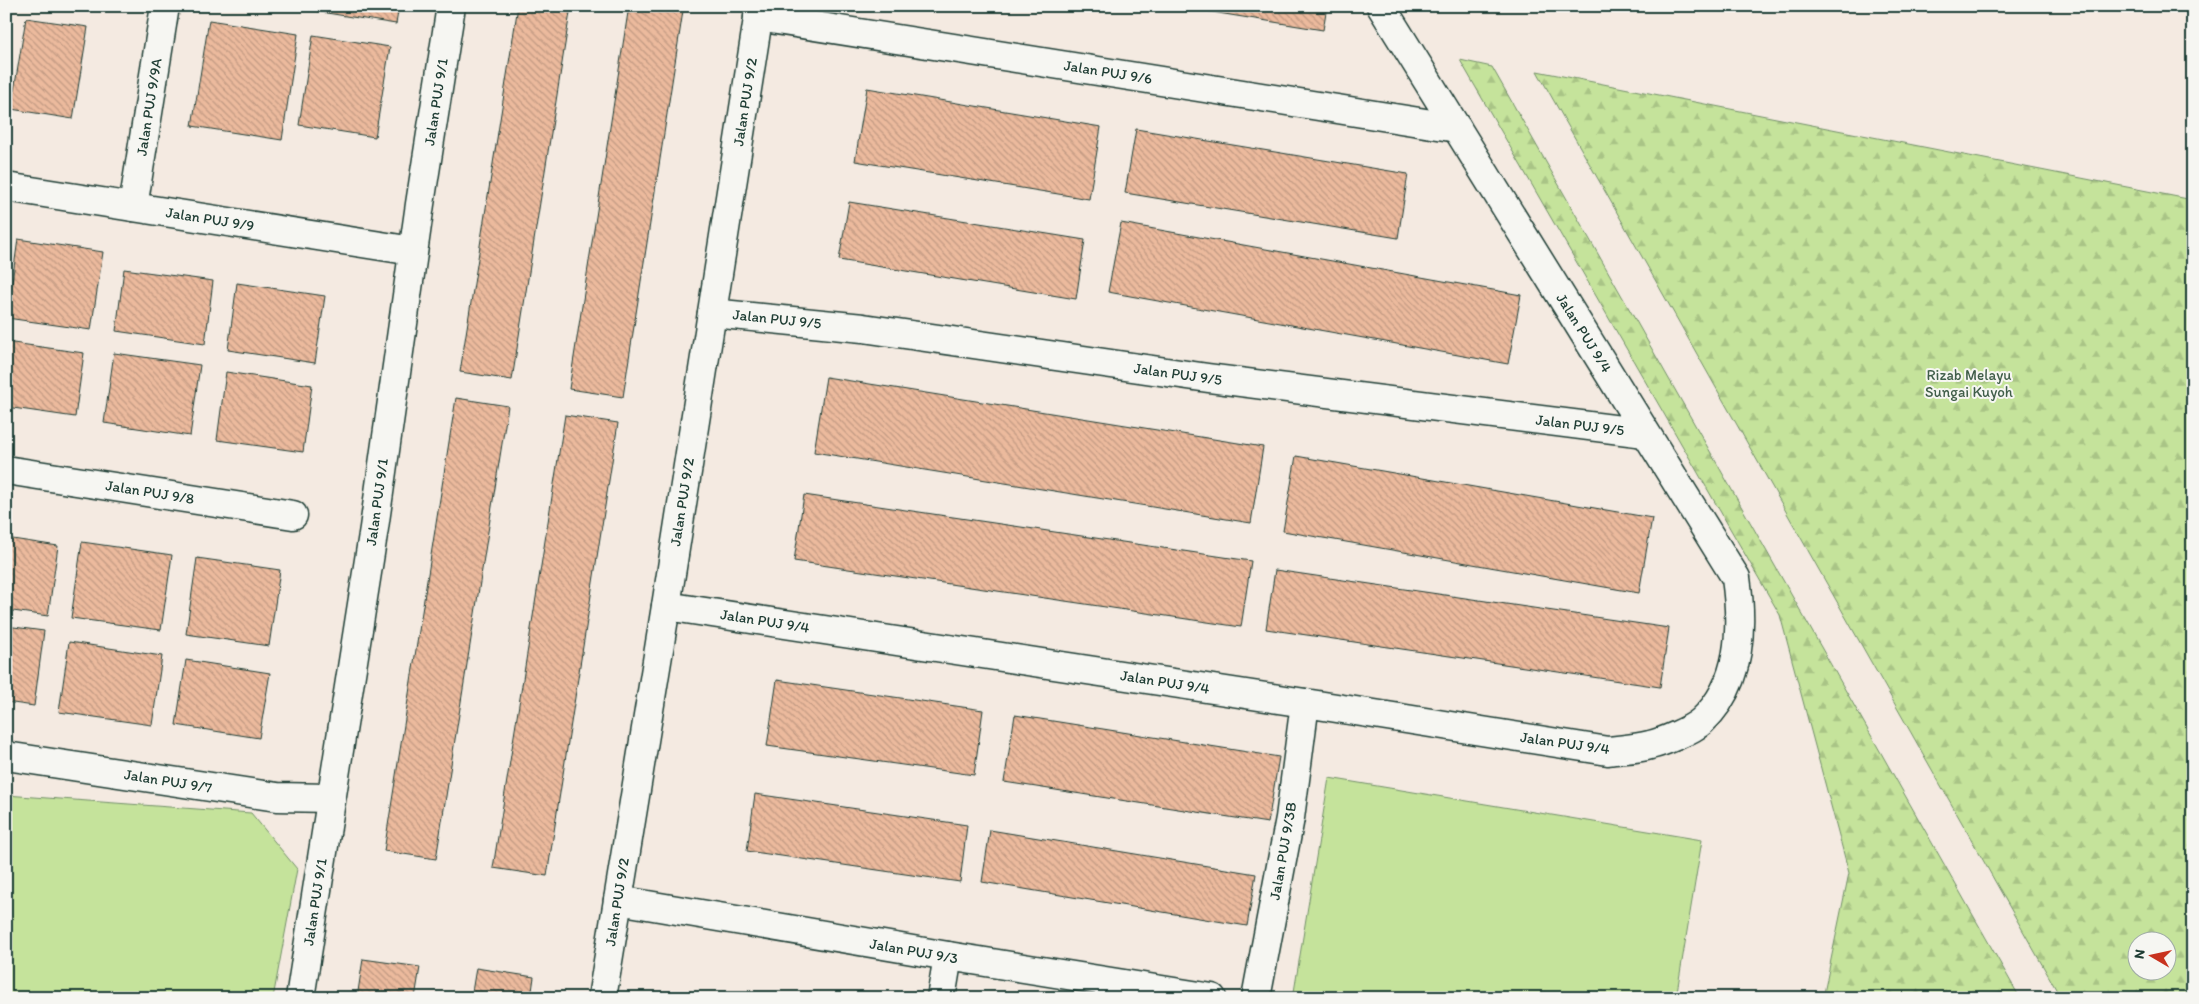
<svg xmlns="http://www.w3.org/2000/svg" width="2199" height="1004" font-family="Itim,sans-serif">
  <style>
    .forest { fill: url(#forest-firs); stroke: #729068; fill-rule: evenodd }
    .garden { fill: #c5e39b; stroke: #729068 }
    .building { fill: url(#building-back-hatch); stroke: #1f3d34 }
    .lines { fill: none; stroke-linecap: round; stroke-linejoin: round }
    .street-casing { stroke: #1f3d34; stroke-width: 31 }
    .street { stroke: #f6f6f2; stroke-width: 28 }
    .labels { text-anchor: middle; stroke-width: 4; stroke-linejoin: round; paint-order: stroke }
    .street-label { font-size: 15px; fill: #1f3d34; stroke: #f6f6f2 }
    .park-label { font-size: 15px; fill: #405e49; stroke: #f6f6f2 }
  </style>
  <defs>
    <pattern id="forest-firs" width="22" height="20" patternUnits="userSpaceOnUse" patternTransform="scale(1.25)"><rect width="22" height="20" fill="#c5e39b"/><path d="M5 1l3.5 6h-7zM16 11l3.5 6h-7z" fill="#a9c486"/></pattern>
    <pattern id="building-back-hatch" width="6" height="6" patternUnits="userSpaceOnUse" patternTransform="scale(1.25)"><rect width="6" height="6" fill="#ecba9d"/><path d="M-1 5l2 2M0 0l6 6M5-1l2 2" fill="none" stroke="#bf9881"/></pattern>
  </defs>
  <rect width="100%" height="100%" fill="#f4eae1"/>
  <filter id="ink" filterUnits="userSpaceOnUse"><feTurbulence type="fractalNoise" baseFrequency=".02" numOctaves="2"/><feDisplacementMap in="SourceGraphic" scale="10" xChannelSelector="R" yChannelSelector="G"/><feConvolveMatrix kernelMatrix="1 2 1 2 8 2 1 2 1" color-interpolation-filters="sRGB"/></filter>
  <g filter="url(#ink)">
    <g class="forest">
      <path d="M1460,60l32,7 528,931h-197l26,-125 -69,-258z"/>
      <path d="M1537,71l656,129v798h-132zM2136,942h30v30h-30z"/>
    </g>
    <g class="garden">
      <path d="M1329,778l373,62 -26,158h-383z"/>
      <path d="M6,795l245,18 46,56 -24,129h-267z"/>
    </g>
    <g class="building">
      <path d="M309,6h90l-3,18 -88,-14z"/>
      <path d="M518,6h53l-59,374 -52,-8z"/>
      <path d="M629,6h27l27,5 -60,386 -54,-8z"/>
      <path d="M1175,6h152l-4,24z"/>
      <path d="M26,18l62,9 -15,92 -62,-10z"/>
      <path d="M209,20l89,14 -16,106 -90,-14z"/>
      <path d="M313,35l77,12 -15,90 -76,-12z"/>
      <path d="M867,88l234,39 -12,72 -234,-38z"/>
      <path d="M1136,129l272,45 -10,64 -273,-45z"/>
      <path d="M849,202l236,38 -9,59 -237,-39z"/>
      <path d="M1121,223l400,72 -13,69 -400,-72z"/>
      <path d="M18,239l85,13 -12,78 -84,-12z"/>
      <path d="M124,269l89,12 -8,63 -89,-13z"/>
      <path d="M237,283l88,13 -10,67 -87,-13z"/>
      <path d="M6,342l78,11 -9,64 -69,-10z"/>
      <path d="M114,353l86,12 -10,71 -86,-13z"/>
      <path d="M226,372l86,13 -9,67 -86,-12z"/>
      <path d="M826,377l437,70 -12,76 -437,-71z"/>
      <path d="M456,398l52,8 -72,453 -52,-8z"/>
      <path d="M565,415l53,8 -71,453 -54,-8z"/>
      <path d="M1296,456l356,62 -13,75 -356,-62z"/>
      <path d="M804,495l447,66 -10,66 -447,-66z"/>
      <path d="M6,538l52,8 -10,70 -42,-6z"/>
      <path d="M82,542l90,13 -11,75 -90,-12z"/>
      <path d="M197,558l83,12 -11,76 -83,-12z"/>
      <path d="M1275,570l394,58 -9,59 -394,-58z"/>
      <path d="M6,626l38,5 -10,75 -28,-4z"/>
      <path d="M69,642l93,14 -10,69 -93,-13z"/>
      <path d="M186,660l84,13 -11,65 -83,-13z"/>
      <path d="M777,680l206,30 -9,65 -207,-29z"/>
      <path d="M1015,715l264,42 -11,66 -264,-41z"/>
      <path d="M755,794l212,31 -7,57 -213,-31z"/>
      <path d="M990,830l266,44 -9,52 -265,-44z"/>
      <path d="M363,959l57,8 -5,31h-58z"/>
      <path d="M476,968l58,9 -3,21h-60z"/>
    </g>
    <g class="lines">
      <defs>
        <g id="street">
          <path d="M758,17l699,111"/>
          <path d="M6,187l407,64"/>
          <path d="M133,207l32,-201"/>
          <path d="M712,313l151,15 345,50 437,55"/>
          <path d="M6,470l287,45"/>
          <path d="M666,606l639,97 303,48c13,-2 28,-2 42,-6 13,-3 42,-15 52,-24 40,-37 41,-94 34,-143l-355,-572"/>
          <path d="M6,756l271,41 53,1"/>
          <path d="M618,900l330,56 264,42"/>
          <path d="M300,998l74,-470 46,-324 31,-198"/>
          <path d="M602,998l64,-392 94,-600"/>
          <path d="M941,998l7,-42"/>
          <path d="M1256,998l34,-180 15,-115"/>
        </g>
      </defs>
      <use href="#street" class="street-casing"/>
      <use href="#street" class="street"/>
    </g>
  </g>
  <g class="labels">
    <g class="street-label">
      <text transform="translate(1108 72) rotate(9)" y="5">Jalan PUJ 9/6</text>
      <text transform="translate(436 102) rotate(-81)" y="5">Jalan PUJ 9/1</text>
      <text transform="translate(745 102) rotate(-81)" y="5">Jalan PUJ 9/2</text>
      <text transform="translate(149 107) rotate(-81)" y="5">Jalan PUJ 9/9A</text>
      <text transform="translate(210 219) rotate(9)" y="5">Jalan PUJ 9/9</text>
      <text transform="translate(777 319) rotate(6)" y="5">Jalan PUJ 9/5</text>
      <text transform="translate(1584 333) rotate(58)" y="5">Jalan PUJ 9/4</text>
      <text transform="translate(1178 374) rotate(8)" y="5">Jalan PUJ 9/5</text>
      <text transform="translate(1580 425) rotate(7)" y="5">Jalan PUJ 9/5</text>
      <text transform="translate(150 492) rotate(9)" y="5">Jalan PUJ 9/8</text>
      <text transform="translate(377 502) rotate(-82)" y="5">Jalan PUJ 9/1</text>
      <text transform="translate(682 502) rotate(-81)" y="5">Jalan PUJ 9/2</text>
      <text transform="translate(765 621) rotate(9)" y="5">Jalan PUJ 9/4</text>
      <text transform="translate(1165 682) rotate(9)" y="5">Jalan PUJ 9/4</text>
      <text transform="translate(1565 743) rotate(8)" y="5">Jalan PUJ 9/4</text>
      <text transform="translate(168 781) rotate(9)" y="5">Jalan PUJ 9/7</text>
      <text transform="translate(1283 851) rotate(-80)" y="5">Jalan PUJ 9/3B</text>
      <text transform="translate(315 902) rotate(-81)" y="5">Jalan PUJ 9/1</text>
      <text transform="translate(617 902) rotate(-81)" y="5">Jalan PUJ 9/2</text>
      <text transform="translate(914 951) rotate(10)" y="5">Jalan PUJ 9/3</text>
    </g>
    <g class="park-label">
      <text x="1969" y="380">Rizab Melayu<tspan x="1969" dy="17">Sungai Kuyoh</tspan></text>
    </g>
  </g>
  <rect width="2199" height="1004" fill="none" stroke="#f6f6f2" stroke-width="25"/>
  <rect x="12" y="12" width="2174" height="979" fill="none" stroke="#1f3d34" stroke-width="2" filter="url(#ink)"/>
  <g transform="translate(2152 956) rotate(279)"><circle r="24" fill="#f6f6f2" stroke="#a0aca6"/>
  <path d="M0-4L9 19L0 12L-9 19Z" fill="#c8321e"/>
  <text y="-8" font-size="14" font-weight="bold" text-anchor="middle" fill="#1f3d34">N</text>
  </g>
</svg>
